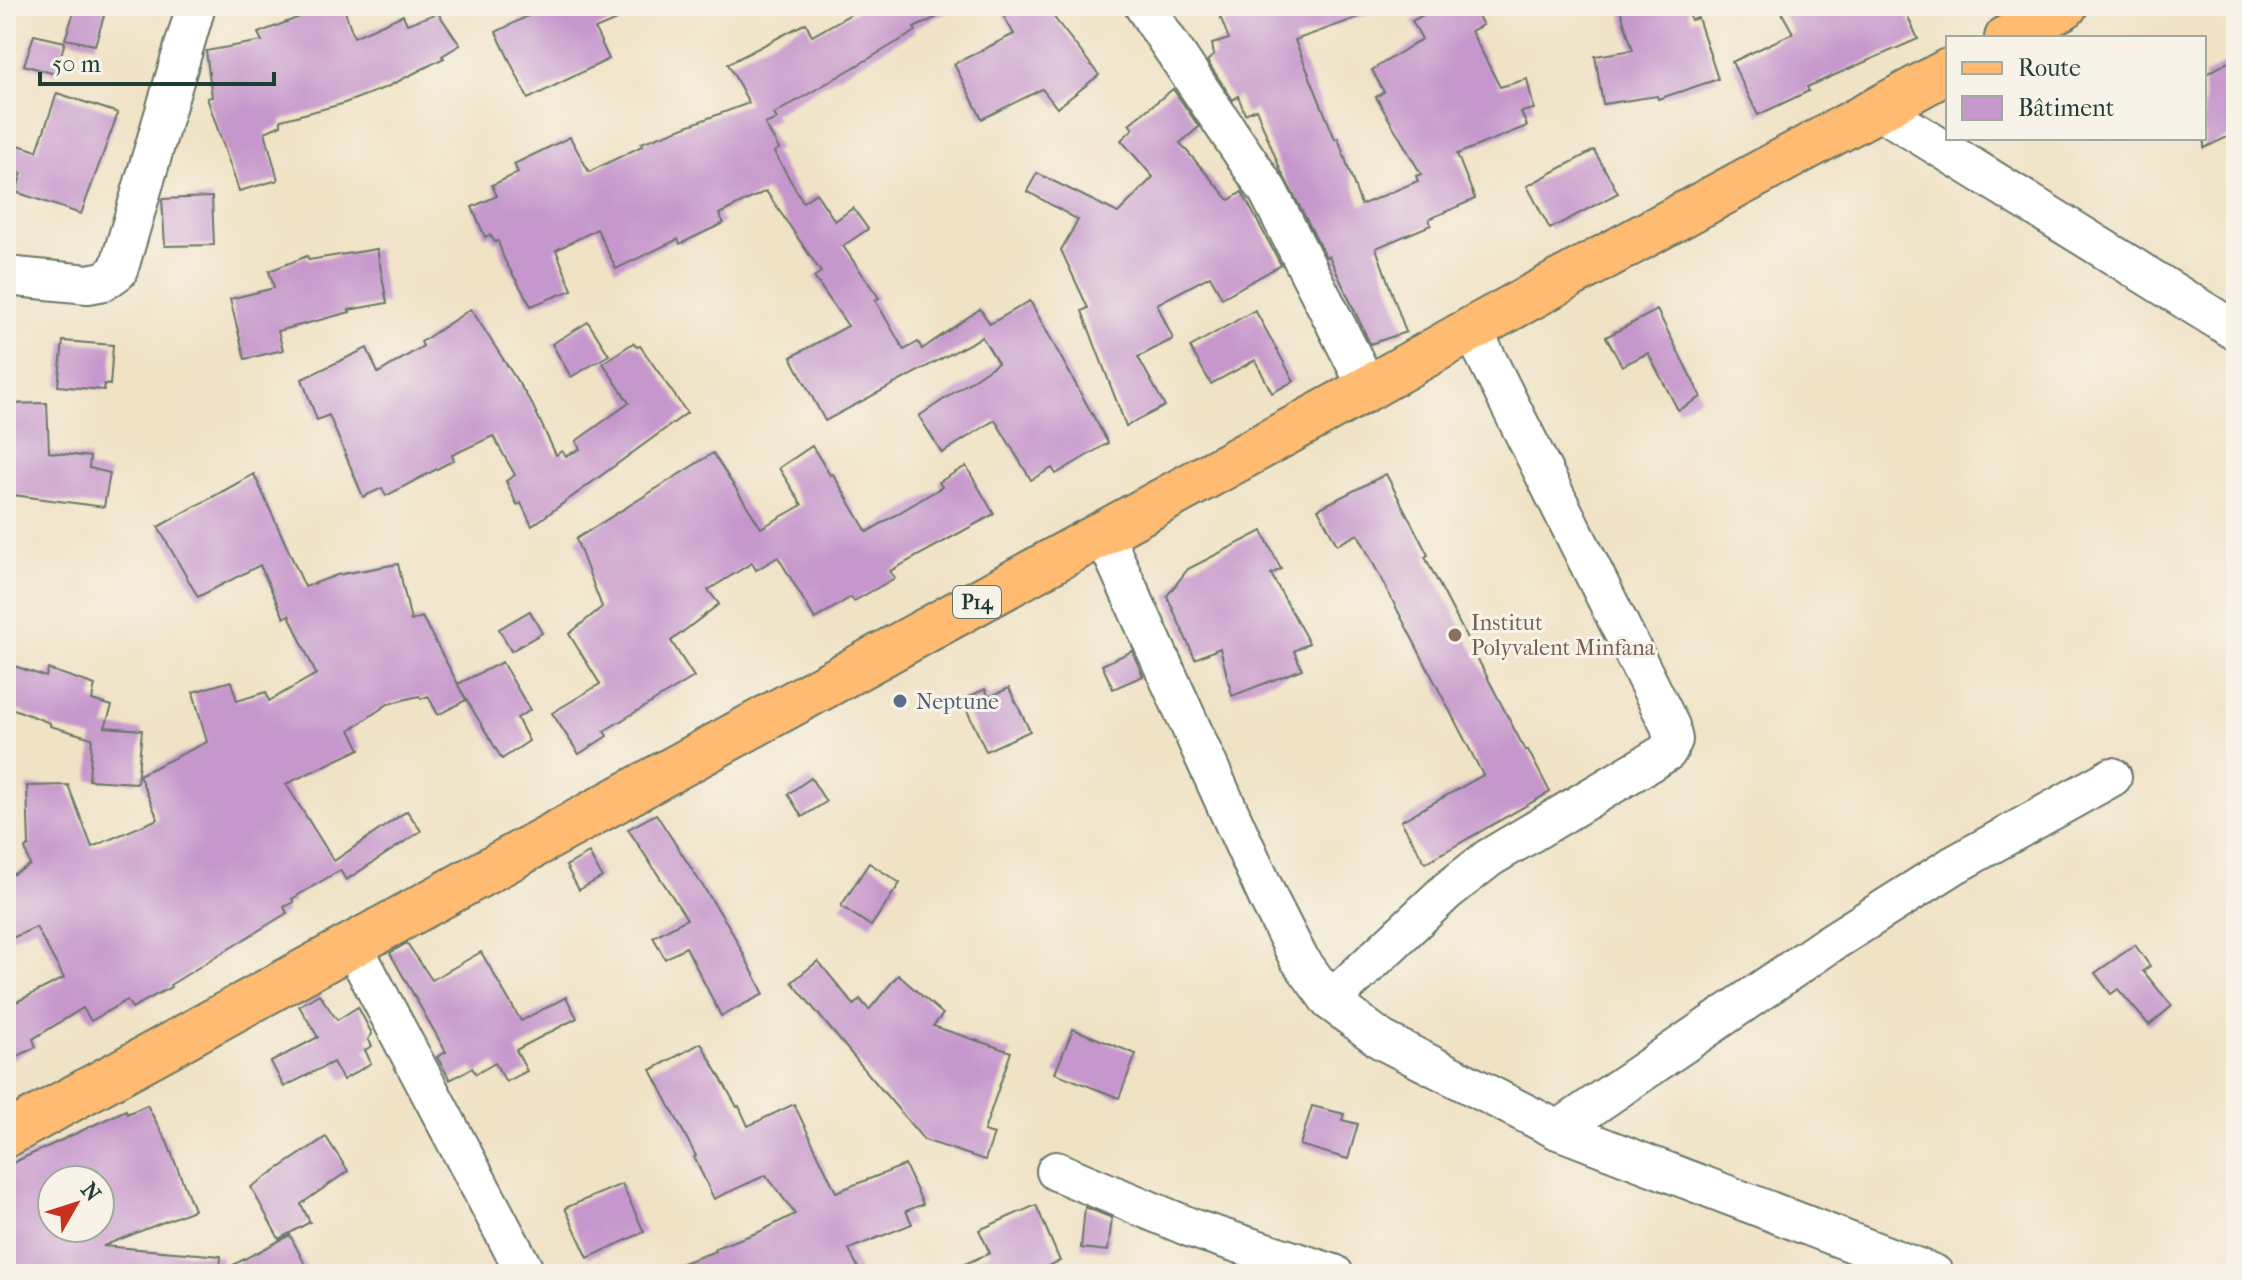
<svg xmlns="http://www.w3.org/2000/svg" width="2242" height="1280" font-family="'IM FELL French Canon',serif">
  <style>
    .building { fill: #c697cc; fill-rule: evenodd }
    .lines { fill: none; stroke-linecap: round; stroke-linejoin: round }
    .minor-casing { stroke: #687767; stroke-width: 42 }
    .major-casing { stroke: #687767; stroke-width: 48 }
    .minor { stroke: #fff; stroke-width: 38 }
    .major { stroke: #febb71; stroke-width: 44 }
    .education-dot { fill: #8d6e63; stroke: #f7f3e8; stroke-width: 3 }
    .service-dot { fill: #5c6f8a; stroke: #f7f3e8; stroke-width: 3 }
    .labels { text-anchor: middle; stroke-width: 6; stroke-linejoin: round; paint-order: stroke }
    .shield { fill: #f7f3e8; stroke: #60746a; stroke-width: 2 }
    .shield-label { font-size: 20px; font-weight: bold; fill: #1f3d34 }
    .education-label { font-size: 22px; fill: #785e54; stroke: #f7f3e8; text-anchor: start }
    .service-label { font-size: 22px; fill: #4e5e75; stroke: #f7f3e8; text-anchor: start }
  </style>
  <rect width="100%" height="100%" fill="#f7f3e8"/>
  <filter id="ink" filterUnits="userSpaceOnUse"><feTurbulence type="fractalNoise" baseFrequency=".0125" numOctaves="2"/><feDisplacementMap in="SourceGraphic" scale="16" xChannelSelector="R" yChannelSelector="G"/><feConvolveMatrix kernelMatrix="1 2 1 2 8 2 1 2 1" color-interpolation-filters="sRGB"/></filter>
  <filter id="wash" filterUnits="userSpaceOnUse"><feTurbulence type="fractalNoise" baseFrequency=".006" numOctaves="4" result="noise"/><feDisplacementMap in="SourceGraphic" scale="32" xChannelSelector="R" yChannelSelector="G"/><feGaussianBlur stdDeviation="1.8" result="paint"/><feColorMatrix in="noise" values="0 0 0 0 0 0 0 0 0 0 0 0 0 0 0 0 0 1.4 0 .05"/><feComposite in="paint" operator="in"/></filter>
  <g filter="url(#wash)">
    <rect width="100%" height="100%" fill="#f0e2c5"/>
    <g id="blocks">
      <g class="building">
        <path d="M76,6h31l-12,39 -30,-6z"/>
        <path d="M328,6h15l11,31 49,-22 4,9 31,-11 22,32 -18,11 2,2 -57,29 -45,17 -61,16v5l-16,7 13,48 -39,11 -32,-93 5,-1 -6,-46 56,-10 -4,-8z"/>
        <path d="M548,6h101l-54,23 14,30 -81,40 -32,-67z"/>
        <path d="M865,6h95l-46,22 2,3 -142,83 3,5 -12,5 14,25 -5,3 29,50 13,-9 19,28 18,-13 15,21 -25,17 36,52 -4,2 29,50 14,-8 4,7 58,-40 10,15 40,-23 78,142 -52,31 -4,-6 -21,12 -36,-60 -53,33 -23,-37 79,-53 -16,-26 -157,84 -34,-64 57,-31 -34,-49 7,-5 -55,-81 -47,23 5,9 -44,21 -2,-5 -62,30 -19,-40 -41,21 16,40 -41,16 -27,-47 -6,-18 -3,1 -5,-7 -5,2 -13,-30 25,-11 -5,-11 26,-12 -4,-9 56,-27 19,35 53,-26 -1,-3 108,-40 -21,-39 78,-41 6,13z"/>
        <path d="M998,6h47l54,69 -42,33 -15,-19 -60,30 -28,-55 60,-30z"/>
        <path d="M1216,6h165l1,3 -87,31 40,99 3,-1 23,67 57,-24 -2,-5 5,-2 -45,-77 8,-5 -12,-22 50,-31 -10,-18 28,-15h33l10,19 -12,6 29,56 27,-8 7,30 -13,3 6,14 -70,28 18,45 -46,20 2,6 -55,23 30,84 -36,12 -41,-88 -3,1 -45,-86 -25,-62 -11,5 -7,-18 -5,4 -26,-39 7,-6 -2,-11 17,-5z"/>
        <path d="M1619,6h67l5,14 7,-2 20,61 -60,20 -1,-3 -54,8 -8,-48 38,-6z"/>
        <path d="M1778,6h125l15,33 -111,48 2,4 -51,24 -26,-53 61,-29z"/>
        <path d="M34,35l31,7 -10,32 -31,-9z"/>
        <path d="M2236,58v75l-32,15v-73z"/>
        <path d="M1173,89l26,38 -19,16 49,57 13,-8 39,73 -59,33 -12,-22 -53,28 16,35 -35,18 27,49 -39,20 -44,-115 6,-3 -27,-58 17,-30 -51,-29 10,-18 81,40 35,-36 -32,-37 12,-11 -4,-5z"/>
        <path d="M57,93l61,20 -37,101 -65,-22 6,-19 -16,-3v-29l31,10z"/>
        <path d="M1594,150l24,43 -68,36 -23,-43z"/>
        <path d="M212,197l2,48 -49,1 -3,-47z"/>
        <path d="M377,249l10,54 -38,7 1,2 -72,19 5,19 -38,9 -15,-60 44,-11 -5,-17 38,-15 2,4z"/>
        <path d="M471,309l61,95 24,51 6,-4 4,5 14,-7 -4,-8 53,-38 -26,-40 30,-20 4,4 3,-1 47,67 -155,113 -11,-23 -4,2 -11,-24 9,-6 -22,-39 -41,19 2,5 -68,36 -4,-8 -19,9 -34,-82 -12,5 -15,-41 65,-31 11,25 45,-27 -2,-4z"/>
        <path d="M1255,310l39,71 -22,12 -17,-33 -44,24 -21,-37z"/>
        <path d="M1657,310l44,87 -23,13 -30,-57 -26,13 -16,-29z"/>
        <path d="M588,322l21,33 -38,22 -19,-33z"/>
        <path d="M63,341l50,4 -3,40 -6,-1v6l-46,-4z"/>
        <path d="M47,403l2,49 41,5 -1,11 21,5 -6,34 -98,-13v-90z"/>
        <path d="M812,446l18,29 3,-1 34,58 75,-45 -3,-5 27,-16 28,48 -104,57 5,7 -41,23 -3,-4 -36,22 -37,-62 -22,13 -4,-7 -44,27 11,14 -48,37 23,36 -90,54 3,5 -28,18 -27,-41 48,-29 -31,-50 33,-27 -26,-68 137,-86 48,75 41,-23 -23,-37z"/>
        <path d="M254,474l51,113 32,-12 61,-11 13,57 11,-4 36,67 44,-22 28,48 -13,8 12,23 -27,18 -44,-74 8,15 -28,15 -10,-19 -7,3 -2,-3 -31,8 -38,26 10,19 -74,35 48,77 73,-50 14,20 -75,49 -6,-10 -48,29 2,3 -10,5 3,6 -117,72 1,2 -39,21 -5,-8 -36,21 -8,-13 -50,31 3,8 -30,15v-55l58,-29 -28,-51 -30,14v-63l24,-13 -5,-17 4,-2 -2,-60 41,-1 24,62 66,-28 -19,-44 68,-33 -14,-50 38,-11 6,20 29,-9 3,9 47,-27 -27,-59 -5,3 -24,-53 -62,32 -40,-70z"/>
        <path d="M1386,474l42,81 -3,2 100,193h3l22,42 -125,71 -24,-42 82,-46 -125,-241 -21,11 -19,-36z"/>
        <path d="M1262,531l19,38 -10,5 38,69 -15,8 8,18 -70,27 -12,-48 -25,11 -28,-63 21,-27z"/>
        <path d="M530,611l12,22 -31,18 -12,-22z"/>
        <path d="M1132,651l11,25 -30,13 -11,-24z"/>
        <path d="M6,663l40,14 2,-8 47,16 -3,15 20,6 -7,21 37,3 -5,53 -48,-3 3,-42 -42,-12v-3l-44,-17z"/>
        <path d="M1009,688l21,43 -44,20 -24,-51 23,-11 4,8z"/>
        <path d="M811,778l15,24 -24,15 -14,-23z"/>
        <path d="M656,814l74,114 34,66 -43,22 -35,-69 -21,12 -12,-22 34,-18 -59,-90z"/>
        <path d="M589,853l13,24 -23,13 -13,-24z"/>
        <path d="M869,863l31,20 -29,43 -30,-20z"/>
        <path d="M407,943l25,37 49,-28 40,69 45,-24 11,21 -61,32 11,21 -21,11 -11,-19 -19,11 -4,-6 -22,12 -13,-23 9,-5 -56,-99z"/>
        <path d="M2135,945l15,21 -7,5 29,35 -23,19 -31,-36 -7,5 -16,-21z"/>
        <path d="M818,961l36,44 6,-6 9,11 29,-35 45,39 -10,12 78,26 -27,79 10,3 -9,26 -61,-20 -96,-114 -36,-44z"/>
        <path d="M319,994l18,26 21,-13 14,27 -4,5 4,7 -7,4 6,13 -28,17 -10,-18 -49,25 -13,-25 47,-25 -19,-31z"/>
        <path d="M1073,1029l63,25 -17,44 -64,-25z"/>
        <path d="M701,1043l36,64 2,-1 9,20 46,-22 42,88 69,-27 18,39 -17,7 6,13 -63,25 12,25h-200v-3l55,-20 -1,-3 44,-16 36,-18 -29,-39 -52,24 -20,-42 2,-1 -45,-86z"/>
        <path d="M147,1105l20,37 27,68 -91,36 118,10 -1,16 70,-37 20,39h-304v-108l120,-56 1,4zM52,1180h48v48h-48z"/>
        <path d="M1312,1106l32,8 -2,6 16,4 -10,35 -48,-14z"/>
        <path d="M326,1137l22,34 -47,33 9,18 -31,17 -28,-52z"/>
        <path d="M622,1184l22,48 -56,26 -23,-50z"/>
        <path d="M1036,1205l24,56 -31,13h-87l48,-21 -11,-23z"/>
        <path d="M1085,1207l27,11 -4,33 -27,-3z"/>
      </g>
    </g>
  </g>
  <g filter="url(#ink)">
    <use href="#blocks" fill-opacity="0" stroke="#687767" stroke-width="2"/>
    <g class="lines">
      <defs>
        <g id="minor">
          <path d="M1144,6l124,185 100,197"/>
          <path d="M1878,109l358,222"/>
          <path d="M6,276l82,8 16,-3 14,-10 78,-265"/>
          <path d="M1103,533l166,367 29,57 32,44 52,39 176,90 376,144"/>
          <path d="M353,946l173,328"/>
          <path d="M1330,1001l117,-110 42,-33 178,-106 6,-12 -3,-14 -198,-397"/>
          <path d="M1558,1130l271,-186 125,-79 158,-88"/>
          <path d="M1056,1171l138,58 140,45"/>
        </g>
        <g id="major">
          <path d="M2007,38l58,-32"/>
          <path d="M6,1135l1362,-747 104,-59 476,-258"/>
        </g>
      </defs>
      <use href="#minor" class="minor-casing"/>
      <use href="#major" class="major-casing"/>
      <use href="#minor" class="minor"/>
      <use href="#major" class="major"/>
    </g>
  </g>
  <circle class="education-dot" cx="1455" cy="635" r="8"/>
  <circle class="service-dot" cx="900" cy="701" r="8"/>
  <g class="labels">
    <rect class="shield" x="953" y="586" width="48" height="32" rx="6"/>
    <g class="shield-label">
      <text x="977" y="609">P14</text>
    </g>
    <g class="education-label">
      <text x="1471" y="630">Institut<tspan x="1471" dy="25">Polyvalent Minfana</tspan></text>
    </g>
    <g class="service-label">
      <text x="916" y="709">Neptune</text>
    </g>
  </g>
  <rect width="2242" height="1280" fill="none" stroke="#f7f3e8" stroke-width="32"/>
  <rect x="1946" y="36" width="260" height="104" fill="#f7f3e8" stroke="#a1aaa0" stroke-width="2"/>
  <rect x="1962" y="62" width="40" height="12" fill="#febb71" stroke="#a1aaa0" stroke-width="2"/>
  <text x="2018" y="76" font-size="24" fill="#1f3d34">Route</text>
  <rect x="1962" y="96" width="40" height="24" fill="#c697cc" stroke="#a1aaa0" stroke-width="2"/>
  <text x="2018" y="116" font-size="24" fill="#1f3d34">Bâtiment</text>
  <g transform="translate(76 1204) rotate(51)"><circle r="38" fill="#f7f3e8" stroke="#a1aaa0" stroke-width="2"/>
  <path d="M0-6L14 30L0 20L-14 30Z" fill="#c8321e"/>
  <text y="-12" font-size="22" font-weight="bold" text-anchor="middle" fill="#1f3d34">N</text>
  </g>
  <path d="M40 72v12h234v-12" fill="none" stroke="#1f3d34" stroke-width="4"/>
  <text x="52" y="72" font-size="24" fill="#1f3d34" stroke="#f7f3e8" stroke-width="6" paint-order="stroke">50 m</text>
</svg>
